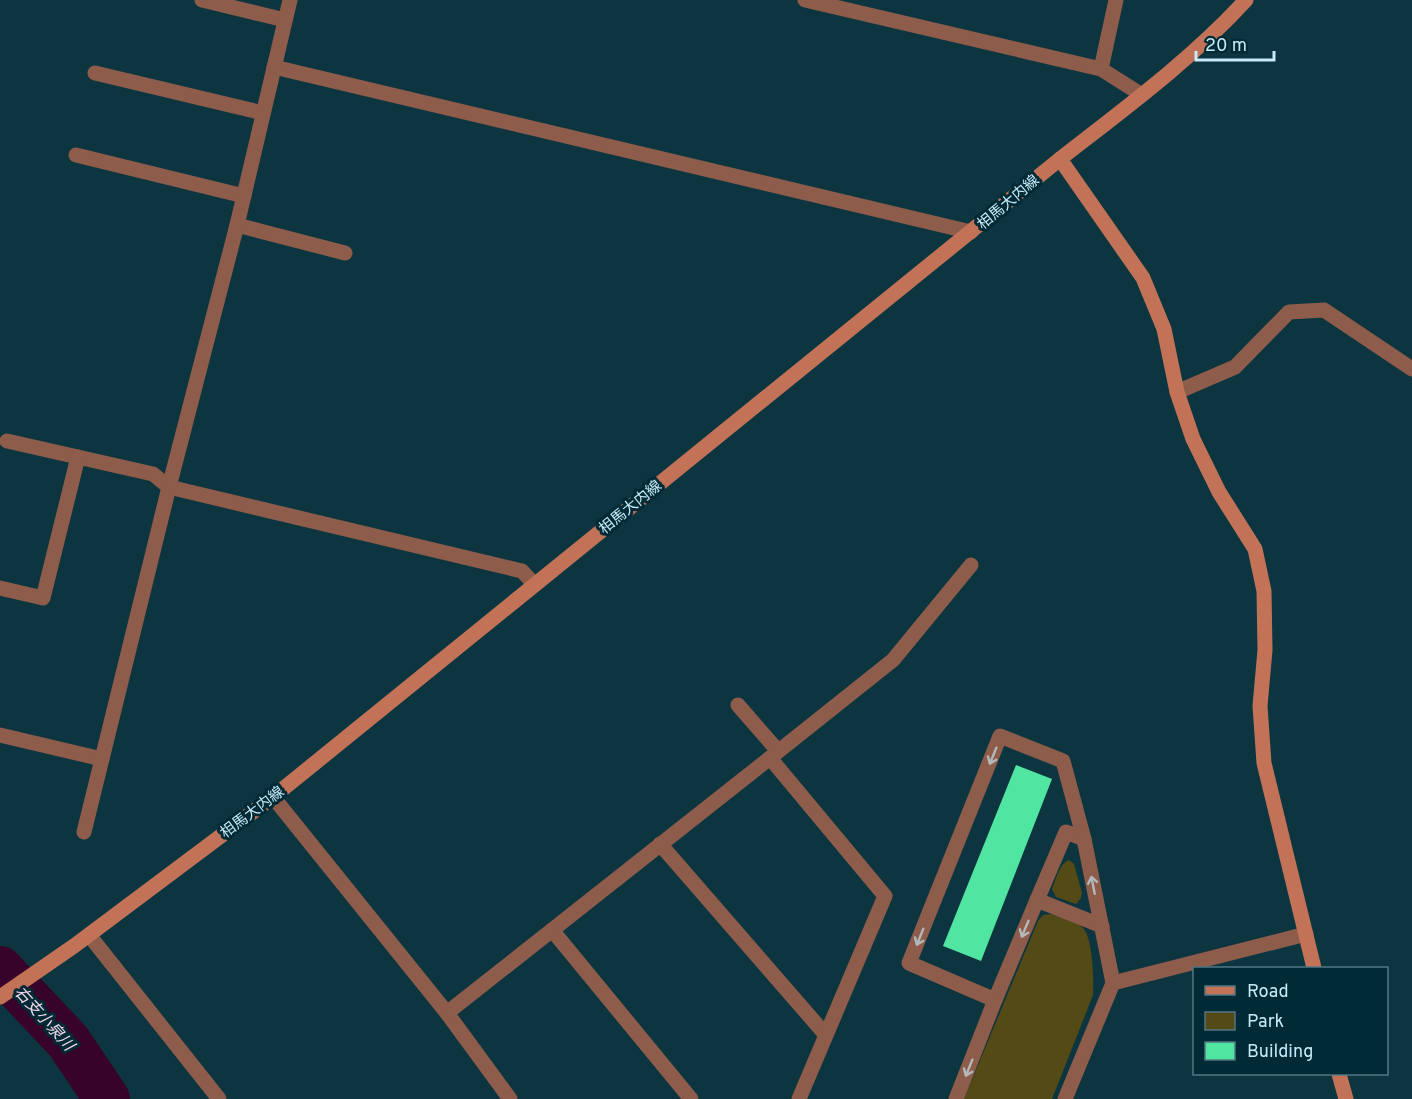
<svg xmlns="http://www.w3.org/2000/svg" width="1412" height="1099" font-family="Overpass,'Noto Sans JP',sans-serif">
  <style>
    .green { fill: #534a15 }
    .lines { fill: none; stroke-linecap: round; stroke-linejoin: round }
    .river { stroke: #38032b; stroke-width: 46 }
    .building { fill: #51e5a2 }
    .lane { stroke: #8e5c4a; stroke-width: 15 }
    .street { stroke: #8e5c4a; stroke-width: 15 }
    .secondary { stroke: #c27357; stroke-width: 15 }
    .oneway { stroke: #b3b8ba }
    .labels { text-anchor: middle; stroke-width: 6; stroke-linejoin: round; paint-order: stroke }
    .street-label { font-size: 15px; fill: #c7eaf6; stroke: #002b36 }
    .water-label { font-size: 16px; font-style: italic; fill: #f3d7e9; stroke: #002b36 }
  </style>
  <rect width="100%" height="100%" fill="#0c3540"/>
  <g class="green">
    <path d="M1069,860l5,4 8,29 -1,5 -5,6 -20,-7 -4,-8c4,-9 7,-25 17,-29z"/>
    <path d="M1052,914c9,4 23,7 30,13 11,9 12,54 11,68l-41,104h-88l74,-178 5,-6z"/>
  </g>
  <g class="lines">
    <path class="river" d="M0,969l68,72 39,58"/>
  </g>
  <path class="building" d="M1016,765l36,14 -71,182 -38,-15z"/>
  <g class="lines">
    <g class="lane">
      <path d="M738,705l40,46"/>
      <path d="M1037,900l29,-68 18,7"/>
      <path d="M89,935l130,164"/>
      <path d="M995,1000l42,-100 65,26"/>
      <path d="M956,1099l39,-99 -86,-37 91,-227 63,25 21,78 29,144"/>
    </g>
    <g class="street">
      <path d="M202,0l83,20"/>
      <path d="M805,0l296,69 41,26"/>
      <path d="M274,67l697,165"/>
      <path d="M1101,69l15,-69"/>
      <path d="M95,73l168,40"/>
      <path d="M76,155l168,41"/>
      <path d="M237,225l108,28"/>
      <path d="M1177,392l58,-25 54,-55 35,-2 88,59"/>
      <path d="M7,441l146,33 16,13 353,84 12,13"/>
      <path d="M0,588l43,10 35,-141"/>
      <path d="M0,735l102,24"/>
      <path d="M770,758l123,-98 78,-95"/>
      <path d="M273,797l174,216 63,86"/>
      <path d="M84,832l85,-345 68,-262 53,-225"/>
      <path d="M660,844l165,190"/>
      <path d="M552,930l139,169"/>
      <path d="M447,1013l323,-255 115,138 -86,203"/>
      <path d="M1065,1099l48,-116 193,-49"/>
    </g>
    <g class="secondary">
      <path d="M1060,159l83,119 21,51 13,63 16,47 26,53 36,57 9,42 1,59 -5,56 4,57 50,205"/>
      <path d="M0,997l74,-51 199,-149 787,-638c64,-50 131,-99 186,-159"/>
      <path d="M1339,1074l7,25"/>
    </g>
  </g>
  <defs><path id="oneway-shaft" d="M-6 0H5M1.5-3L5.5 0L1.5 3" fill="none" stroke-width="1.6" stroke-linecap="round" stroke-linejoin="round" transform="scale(1.5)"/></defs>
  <g class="oneway">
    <use href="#oneway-shaft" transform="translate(993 756) rotate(112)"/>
    <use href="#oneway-shaft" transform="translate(1093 885) rotate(-101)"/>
    <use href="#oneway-shaft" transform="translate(1025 929) rotate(113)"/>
    <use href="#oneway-shaft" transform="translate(920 937) rotate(112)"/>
    <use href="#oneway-shaft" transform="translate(969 1068) rotate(112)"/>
  </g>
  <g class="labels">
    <g class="street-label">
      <text transform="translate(1008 202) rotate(-40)" y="5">相馬大内線</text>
      <text transform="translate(630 507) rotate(-39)" y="5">相馬大内線</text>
      <text transform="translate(252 812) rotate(-37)" y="5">相馬大内線</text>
    </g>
    <g class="water-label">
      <text transform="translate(45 1018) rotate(48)" y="6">右支小泉川</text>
    </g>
  </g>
  <rect x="1193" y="967" width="195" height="108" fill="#002b36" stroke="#507783" stroke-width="1.5"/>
  <rect x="1205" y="986" width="30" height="9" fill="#c27357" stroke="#507783" stroke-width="1.5"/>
  <text x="1247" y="997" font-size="18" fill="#c7eaf6">Road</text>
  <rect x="1205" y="1012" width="30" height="18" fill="#534a15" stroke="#507783" stroke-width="1.5"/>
  <text x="1247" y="1027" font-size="18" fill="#c7eaf6">Park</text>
  <rect x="1205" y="1042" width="30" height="18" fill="#51e5a2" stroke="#507783" stroke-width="1.5"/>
  <text x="1247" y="1057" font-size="18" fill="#c7eaf6">Building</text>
  <path d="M1196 51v9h78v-9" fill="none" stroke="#c7eaf6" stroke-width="3"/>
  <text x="1205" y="51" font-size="18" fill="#c7eaf6" stroke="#002b36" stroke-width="4.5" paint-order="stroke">20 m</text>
</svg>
